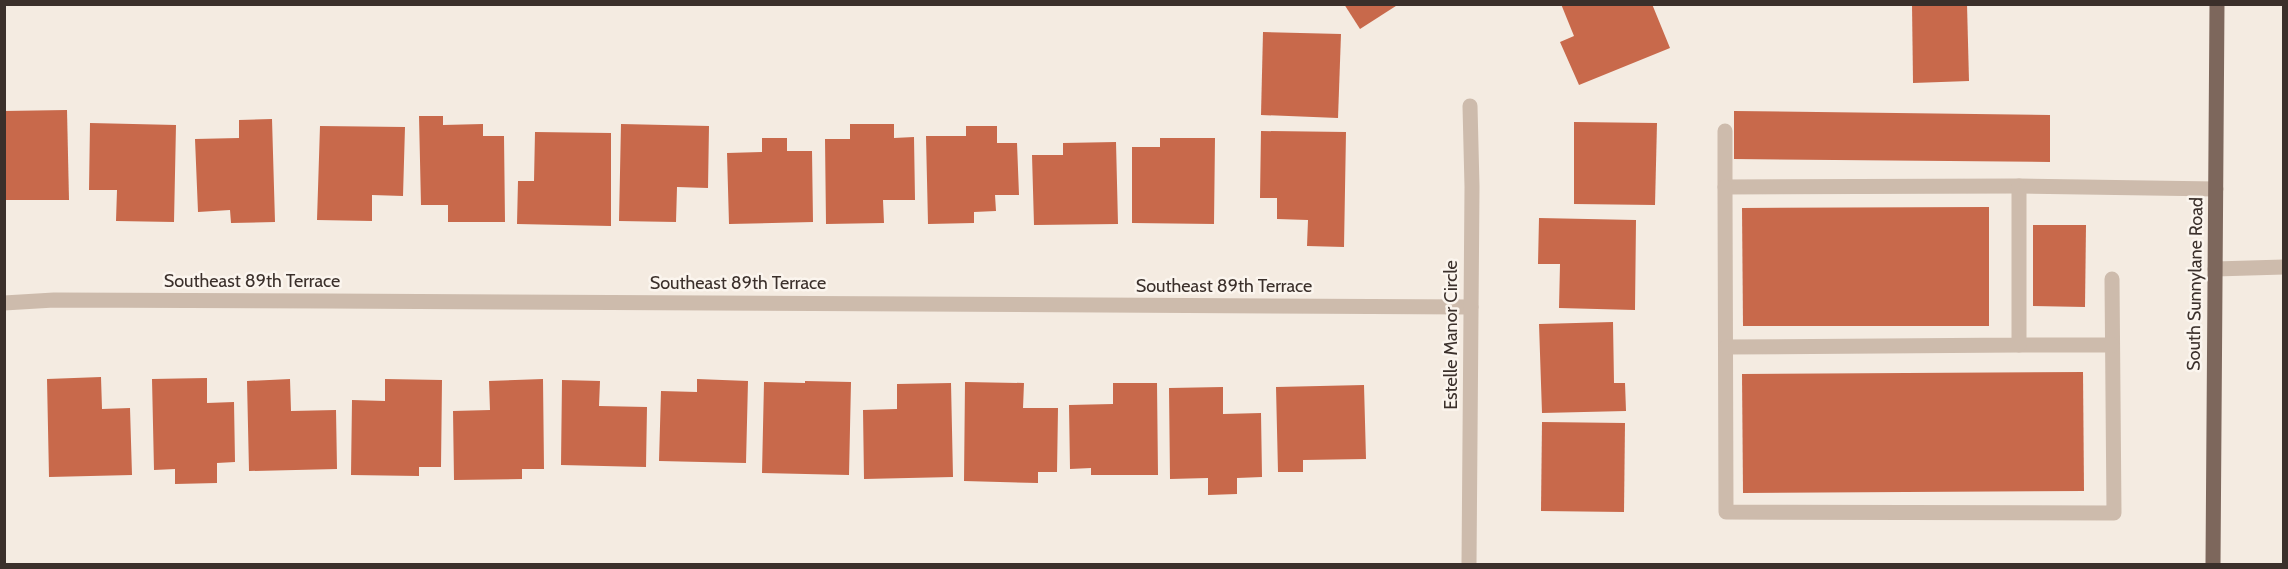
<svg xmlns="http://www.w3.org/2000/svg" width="2288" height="569" font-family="Cabin,sans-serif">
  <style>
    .building { fill: #c8694b }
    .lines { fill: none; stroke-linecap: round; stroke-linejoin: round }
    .minor { stroke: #cdbbac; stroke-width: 15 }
    .major { stroke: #7d675c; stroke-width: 15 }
    .labels { text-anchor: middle; stroke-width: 5; stroke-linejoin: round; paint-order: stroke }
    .street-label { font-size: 18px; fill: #3b302b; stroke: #fbf5ee }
  </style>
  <rect width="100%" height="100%" fill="#f4ebe1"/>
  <g class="building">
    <path d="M1344,4h55l-39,25z"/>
    <path d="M1561,4h91l18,44 -91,37 -19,-43 14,-6z"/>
    <path d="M1912,4h55l2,77 -56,2z"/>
    <path d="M1263,32l78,2 -3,84 -77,-3z"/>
    <path d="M67,110l2,90h-65v-89z"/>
    <path d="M1734,111l316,4v47l-316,-3z"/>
    <path d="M419,116h24v9l40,-1v12h21l1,86h-57v-17h-27z"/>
    <path d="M272,119l3,103 -44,1 -1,-13 -32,2 -3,-73 44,-1v-18z"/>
    <path d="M1574,122l83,1 -2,82 -81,-1z"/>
    <path d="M90,123l86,2 -2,97 -58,-1 1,-31h-28z"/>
    <path d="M621,124l88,2 -1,62 -31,-1 -1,35 -57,-1z"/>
    <path d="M850,124h44v14l20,-1 1,63h-32l1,23 -58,1 -1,-85h25z"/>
    <path d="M320,126l85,1 -2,69 -31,-1v26l-55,-1z"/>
    <path d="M966,126h31v17h20l2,52h-24l1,16 -22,1v11l-46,1 -2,-88h40z"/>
    <path d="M1261,131l85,1 -2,115 -37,-1 1,-26 -31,-1v-21h-17z"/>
    <path d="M535,132l76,1v93l-94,-2 1,-43h16z"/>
    <path d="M762,138h25v13h25l1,71 -84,2 -2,-71 35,-1z"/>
    <path d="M1160,138h55l-1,86 -82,-1v-76h28z"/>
    <path d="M1116,142l2,82 -84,1 -2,-70h31v-12z"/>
    <path d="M1989,207v119h-246l-1,-118z"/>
    <path d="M1539,218l97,2 -1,90 -76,-2 1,-44h-22z"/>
    <path d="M2033,225h53l-1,82 -52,-1z"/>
    <path d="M1613,322l1,61h11l1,28 -84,2 -3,-89z"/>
    <path d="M2083,372l1,119 -341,2 -1,-119z"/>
    <path d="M101,377l1,32 28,-1 2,67 -83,2 -2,-98z"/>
    <path d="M207,378v25l27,-1 1,60 -18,1v20l-42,1v-15l-21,1 -2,-91z"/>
    <path d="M290,379l1,32 45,-1 1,59 -88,2 -2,-90z"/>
    <path d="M385,379l57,1 -1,87h-22v9l-68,-1 1,-75 33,1z"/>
    <path d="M543,379l1,90h-22v10l-68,1 -1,-69 37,-1 -1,-29z"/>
    <path d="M697,379l51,2 -2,82 -87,-2 2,-70 36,1z"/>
    <path d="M562,380l38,1 -1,25 48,1 -1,60 -85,-2z"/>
    <path d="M805,381l46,1 -2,93 -87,-2 2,-91 41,1z"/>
    <path d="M965,382l59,1 -1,25h35l-1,64h-19v11l-74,-2z"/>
    <path d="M951,383l2,94 -89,2 -1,-69 34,-1v-25z"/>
    <path d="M1113,383h44l1,92h-67v-7l-21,1 -1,-64 44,-1z"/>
    <path d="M1364,385l2,74 -63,1v12h-25l-2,-85z"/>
    <path d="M1223,387v27l38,-1 1,64 -25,1v16l-29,1v-17l-38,1 -1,-91z"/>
    <path d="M1542,422l83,1 -1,89 -83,-1z"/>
  </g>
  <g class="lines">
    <g class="minor">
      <path d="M1725,131v56l294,-1 197,3"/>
      <path d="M1725,187l1,325 388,1 -2,-234"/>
      <path d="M2215,269l69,-2"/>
      <path d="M4,303l50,-3 273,1 1144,6"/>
      <path d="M2019,345h93"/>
      <path d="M1726,347l293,-2v-159"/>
      <path d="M1469,564l3,-377 -2,-81"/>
    </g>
    <path class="major" d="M2213,564l4,-560"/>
  </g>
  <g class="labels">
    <g class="street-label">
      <text x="252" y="287">Southeast 89th Terrace</text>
      <text x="738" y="289">Southeast 89th Terrace</text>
      <text transform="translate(2195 284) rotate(-89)" y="6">South Sunnylane Road</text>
      <text x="1224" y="292">Southeast 89th Terrace</text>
      <text transform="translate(1451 335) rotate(-90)" y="6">Estelle Manor Circle</text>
    </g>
  </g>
  <rect width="2288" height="569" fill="none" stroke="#3b302b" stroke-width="12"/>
</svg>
